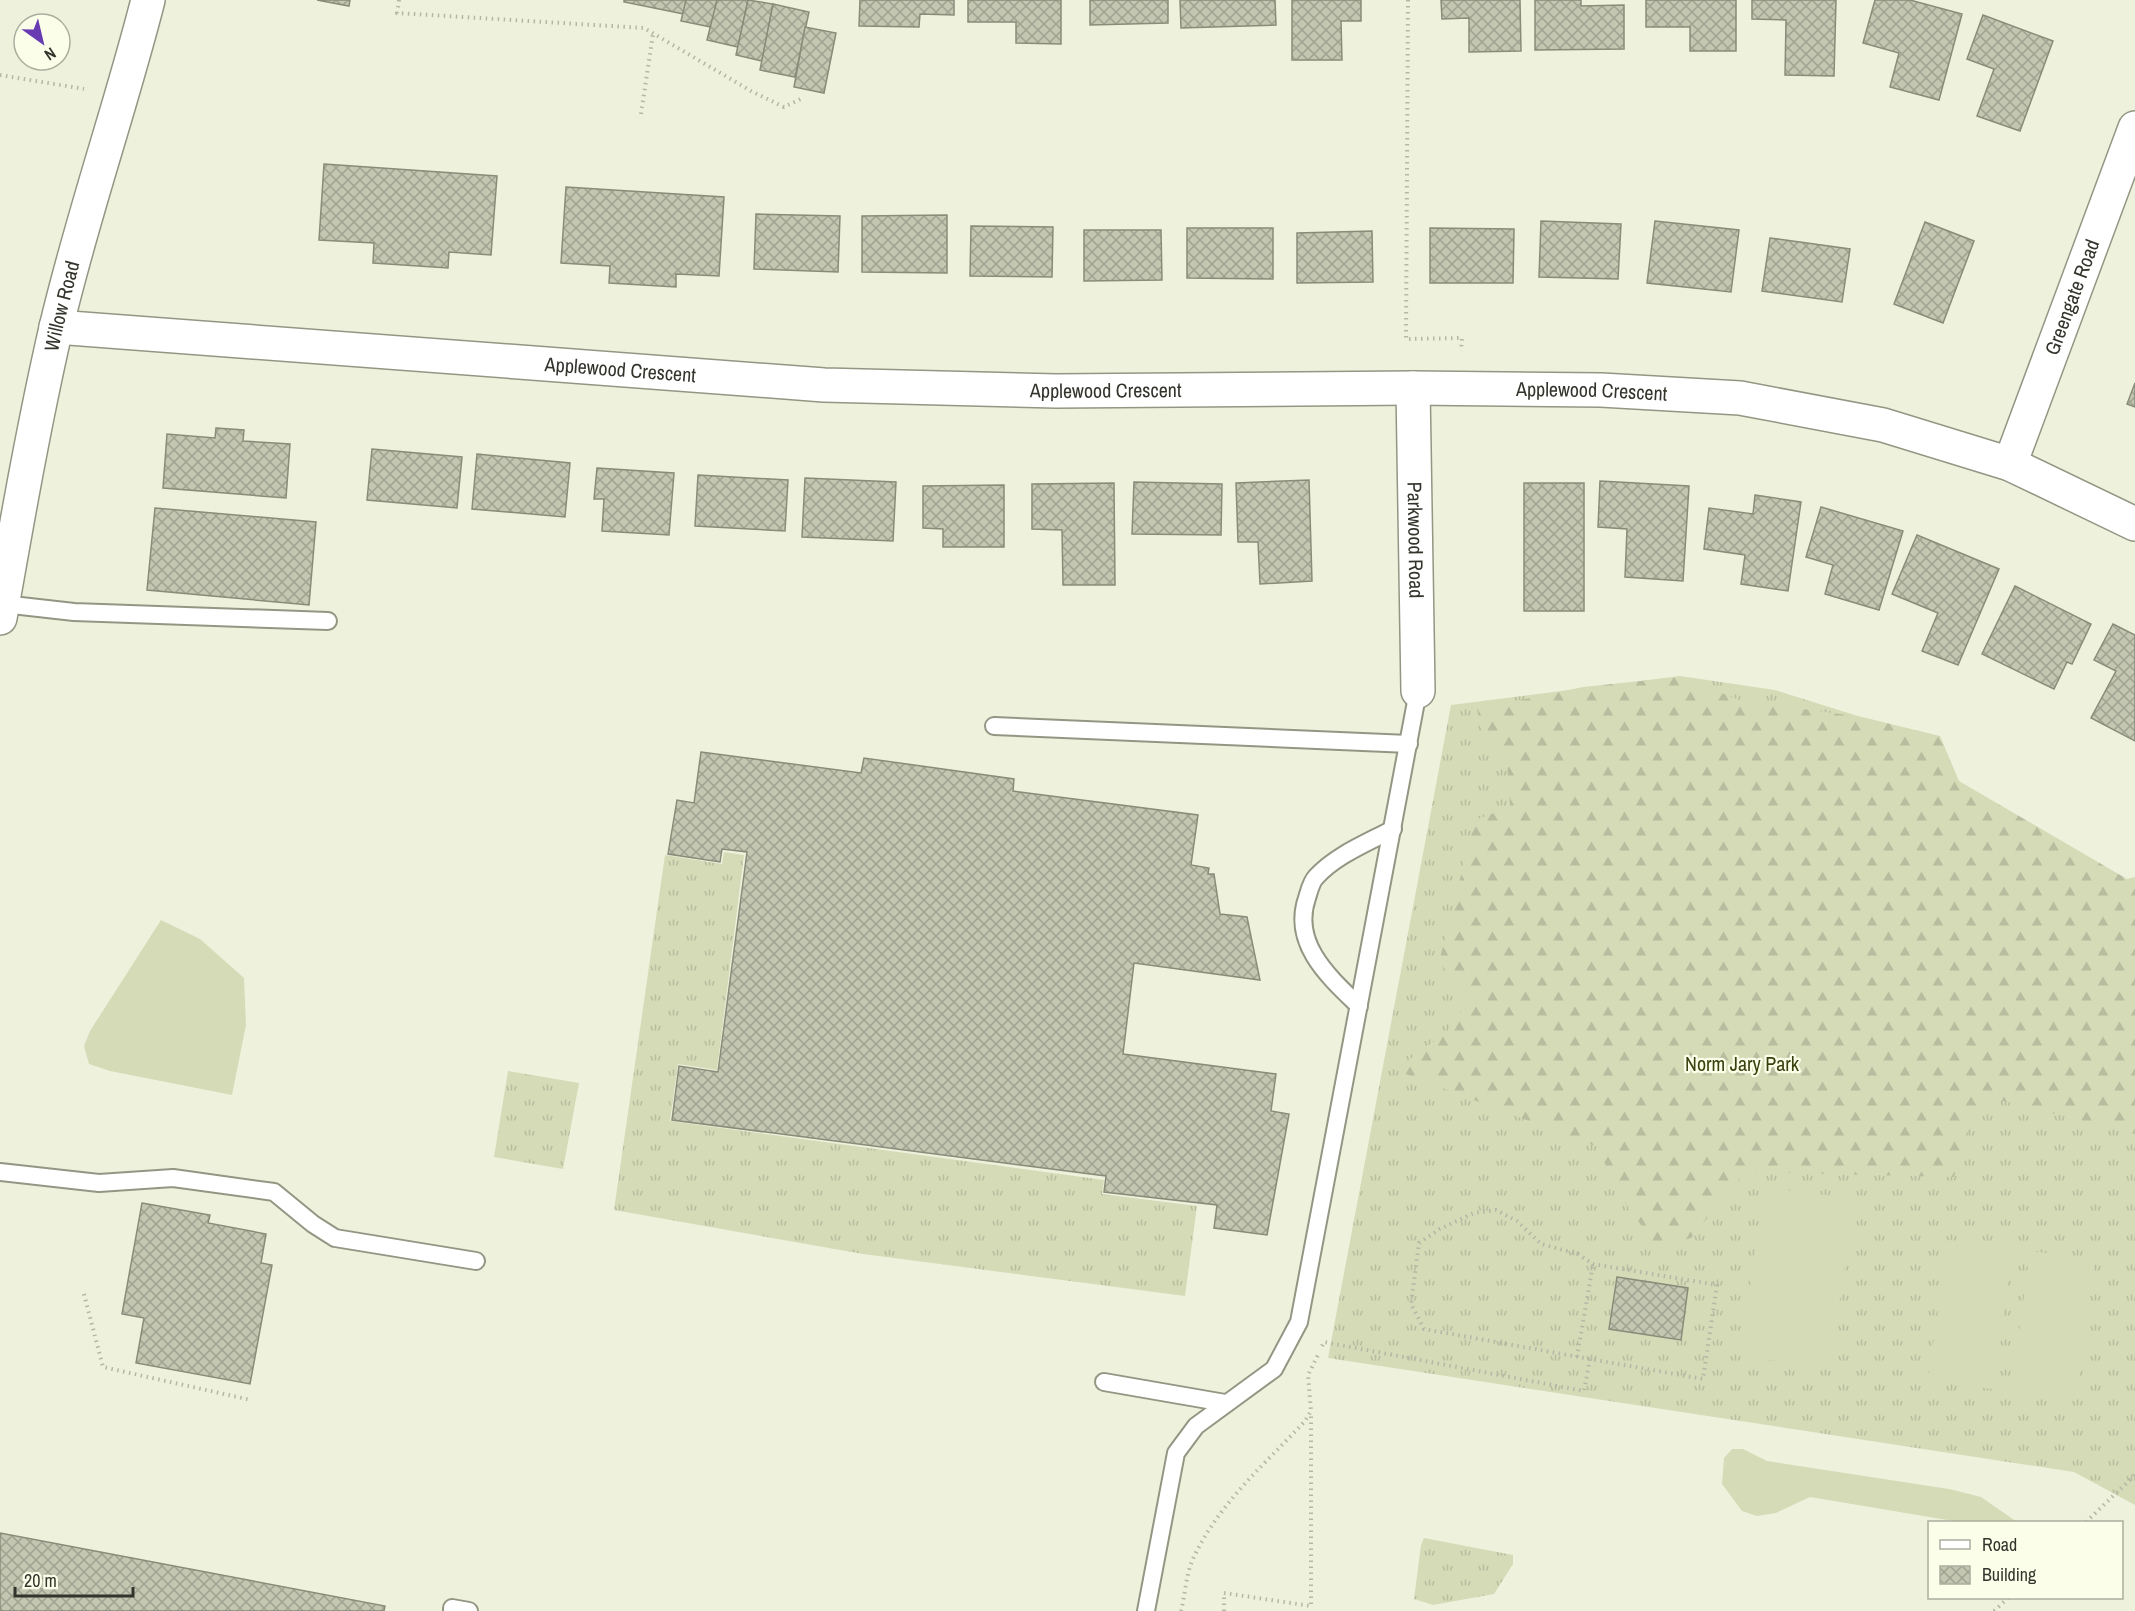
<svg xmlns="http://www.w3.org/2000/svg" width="2135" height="1611" font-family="'Archivo Narrow',sans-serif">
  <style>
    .grass { fill: url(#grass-tufts) }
    .forest { fill: url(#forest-firs) }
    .garden { fill: #d5dbb7 }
    .building { fill: url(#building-cross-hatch); stroke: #888c79; stroke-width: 1.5 }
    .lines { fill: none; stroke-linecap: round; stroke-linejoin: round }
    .lane-casing { stroke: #939683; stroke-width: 20 }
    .street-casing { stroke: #939683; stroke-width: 36 }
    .secondary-casing { stroke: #939683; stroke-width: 36 }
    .path { stroke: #b4b7a6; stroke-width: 4; stroke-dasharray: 1.5 4.5; stroke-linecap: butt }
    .lane { stroke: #fff; stroke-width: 16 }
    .street { stroke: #fff; stroke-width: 33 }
    .secondary { stroke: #fff; stroke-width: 33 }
    .labels { text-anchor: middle; stroke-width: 4.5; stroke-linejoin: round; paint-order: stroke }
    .street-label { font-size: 20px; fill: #33342c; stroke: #fbffea }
    .park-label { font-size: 20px; fill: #3a400d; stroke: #fbffea }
  </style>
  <defs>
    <pattern id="grass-tufts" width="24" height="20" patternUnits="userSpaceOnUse" patternTransform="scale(1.5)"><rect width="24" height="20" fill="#d5dbb7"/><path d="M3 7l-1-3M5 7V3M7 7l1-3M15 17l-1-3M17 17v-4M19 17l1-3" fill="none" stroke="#b7bd9e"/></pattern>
    <pattern id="forest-firs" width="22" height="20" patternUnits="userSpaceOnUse" patternTransform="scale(1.5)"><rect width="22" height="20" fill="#d5dbb7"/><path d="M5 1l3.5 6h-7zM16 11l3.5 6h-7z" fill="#b7bd9e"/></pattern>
    <pattern id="building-cross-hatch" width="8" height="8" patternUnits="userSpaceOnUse" patternTransform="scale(1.5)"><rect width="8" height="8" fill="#c3c7b2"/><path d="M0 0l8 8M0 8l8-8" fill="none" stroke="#9fa291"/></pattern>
  </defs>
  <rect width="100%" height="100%" fill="#eef2dd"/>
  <g class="grass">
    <path d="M1680,676l95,14 86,27 274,191v597l-61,-33 -746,-114 123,-653z"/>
    <path d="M724,852l20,3 -27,215 -39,-6 -8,57 434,59 -2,14 95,12 -12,90 -322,-42 -249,-44 51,-355 57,9z"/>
    <path d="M508,1071l71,12 -16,86 -69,-12z"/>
    <path d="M1424,1538l89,17v9l-19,30 -61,11 -19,-6 7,-54z"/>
  </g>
  <path class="forest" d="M1680,677l62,24 120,16 78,19 19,45 168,98 8,-2v257l-131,-33 -30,14 -20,62 -209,-5 -54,66 -34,9 -37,-51 -22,-49 -203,-77 53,-39 21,-31 -30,-38 36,-142 35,-13 -3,-44 -23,-21 -7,-33 106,-22z"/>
  <g class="garden">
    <path d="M161,920l39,19 44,39 2,47 -14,70 -122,-24 -21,-7 -5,-18 6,-15z"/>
    <path d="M1764,1187l90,12 -24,169 -90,-12z"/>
    <path d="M1948,1240l64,9 -19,140 -65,-9z"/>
    <path d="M2030,1251l65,9 -20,140 -64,-9z"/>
    <path d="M1732,1449h11l24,12 182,28 32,8 36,25h-58l-149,-25 -34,16 -19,3 -15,-5 -20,-27 2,-26z"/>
  </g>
  <g class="building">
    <path d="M317,0h33l-1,6z"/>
    <path d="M624,0h62l-2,14 -60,-12z"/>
    <path d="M686,0h31l-6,27 -30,-6z"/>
    <path d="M717,0h31l-10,47 -31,-7z"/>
    <path d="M748,0l25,4 -11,57 -26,-6z"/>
    <path d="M860,0h94v15l-34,-1 -1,13 -60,-1z"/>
    <path d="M968,0h93v44l-45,-1v-21h-48z"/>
    <path d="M1090,0h78v23l-78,2z"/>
    <path d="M1180,0h95l1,25 -95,3z"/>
    <path d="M1292,0h69v21h-20l1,39h-50z"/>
    <path d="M1441,0h79l1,51 -52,1v-34l-27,1z"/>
    <path d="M1535,0h46v6l43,-1v44l-89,1z"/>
    <path d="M1646,0h90v51h-46v-24h-44z"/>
    <path d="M1752,0h84l-2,76 -49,-1 1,-55 -34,-1z"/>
    <path d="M1875,0h35l52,14 -23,86 -49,-13 9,-34 -36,-10z"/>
    <path d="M773,4l36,8 -14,65 -35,-7z"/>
    <path d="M1983,15l70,26 -33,90 -43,-15 17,-47 -27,-10z"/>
    <path d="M805,27l31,6 -12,60 -30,-6z"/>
    <path d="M324,164l173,12 -6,79 -42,-3 -1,16 -75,-5 1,-20 -55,-3z"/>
    <path d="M566,187l158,10 -5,79 -43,-2v13l-67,-4 1,-17 -49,-3z"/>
    <path d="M756,214l84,2 -2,56 -84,-3z"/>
    <path d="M947,215v58l-85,-1v-56z"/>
    <path d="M1541,221l80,3 -3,55 -79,-2z"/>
    <path d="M1655,221l84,9 -8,62 -84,-9z"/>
    <path d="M1925,222l49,19 -31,82 -49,-19z"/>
    <path d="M971,226l82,1 -1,50 -82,-1z"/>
    <path d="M1187,228h86v51l-86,-1z"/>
    <path d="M1430,228l84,1 -1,54h-83z"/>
    <path d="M1084,230h77l1,50 -78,1z"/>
    <path d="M1372,231l1,51 -76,1v-50z"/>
    <path d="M1770,238l80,11 -8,53 -80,-11z"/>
    <path d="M2135,383v24l-8,-3z"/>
    <path d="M216,428l28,2 -1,11 47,3 -4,54 -123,-10 4,-54 48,4z"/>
    <path d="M372,449l90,8 -5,51 -90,-8z"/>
    <path d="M477,454l93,9 -5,54 -93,-8z"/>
    <path d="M597,468l77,5 -5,62 -67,-4 2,-32h-10z"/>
    <path d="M698,475l90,5 -3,51 -90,-5z"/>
    <path d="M805,478l91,4 -3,59 -91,-4z"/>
    <path d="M1309,480l3,101 -52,3 -2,-42h-20l-2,-59z"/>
    <path d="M1600,481l89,5 -6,95 -58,-4 2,-48 -29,-2z"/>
    <path d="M1134,482l88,2 -1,51 -89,-1z"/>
    <path d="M1114,483l1,102h-52l-1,-55 -30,-1v-45z"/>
    <rect x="1524" y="483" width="60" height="128"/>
    <path d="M1004,485v62h-61v-18l-20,-1v-42z"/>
    <path d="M1755,495l46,7 -13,89 -47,-7 4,-29 -41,-6 5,-41 44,6z"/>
    <path d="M1821,507l82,24 -24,79 -54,-16 8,-29 -27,-8z"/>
    <path d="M155,508l161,14 -7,83 -162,-15z"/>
    <path d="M1917,535l82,34 -41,96 -36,-14 16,-38 -46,-19z"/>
    <path d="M2015,586l76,38 -19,40 -5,-2 -13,27 -72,-35z"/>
    <path d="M2113,624l22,11v106l-44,-23 25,-47 -22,-11z"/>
    <path d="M701,752l160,21 3,-15 150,21 -1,12 185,24 -7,50 18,3 -1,6h6l6,40 27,3 13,63 -126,-17 -11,91 153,20 -5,37 18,3 -22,121 -53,-7 3,-23 -113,-13 2,-16 -434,-56 7,-54 39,6 29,-220 -25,-3 -2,13 -52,-8 9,-54 17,3z"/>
    <path d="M142,1203l68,12 -2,8 58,11 -5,29 11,2 -22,119 -114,-21 8,-45 -22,-4z"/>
    <path d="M1617,1277l71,11 -7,52 -72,-11z"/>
    <path d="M0,1533l385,73 -1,5h-384z"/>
  </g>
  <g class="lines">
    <defs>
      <g id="lane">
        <path d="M3,604l71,8 254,9"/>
        <path d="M994,726l415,18"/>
        <path d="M1359,1006c-29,-28 -68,-62 -52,-108 2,-6 4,-16 9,-21 20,-22 51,-34 77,-48"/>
        <path d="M0,1172l99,11 74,-5 101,14 39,32 22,14 141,23"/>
        <path d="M1104,1382l121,21"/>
        <path d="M452,1611v-3l17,3"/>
        <path d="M1146,1611l30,-158 20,-27 78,-57 25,-47 119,-631"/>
      </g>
      <g id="street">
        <path id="s1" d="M56,327l768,58 232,6 357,-3 188,2 139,8 143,27 127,39 125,60"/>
        <path id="s2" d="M1413,388l5,303"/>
        <path id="s3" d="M2010,464l125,-336"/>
      </g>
      <g id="secondary">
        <path id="s4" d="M0,618c17,-97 34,-194 56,-290 26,-111 64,-218 92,-328"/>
      </g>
    </defs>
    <use href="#lane" class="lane-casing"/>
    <use href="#street" class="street-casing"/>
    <use href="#secondary" class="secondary-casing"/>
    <g class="path">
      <path d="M399,0l-2,13 247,15 107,63 33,16 19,-9"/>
      <path d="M1408,0l-2,339 56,-1 -1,13"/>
      <path d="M0,75l84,14"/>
      <path d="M641,114l12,-80"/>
      <path d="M84,1294l19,73 148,33"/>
      <path d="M1322,1346l2,-4 260,49 6,-32 113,20 14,-94 -124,-21 -15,-10 -37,-10 -24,-23 -21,-11 -22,3 -34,16 -21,14 -8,61 13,25 166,30"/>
      <path d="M1577,1357l16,-93"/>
      <path d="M2086,1522l49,-47"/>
      <path d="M1181,1611c4,-16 5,-35 11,-50 25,-56 72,-96 113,-140l6,-10 -3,-36 11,-22"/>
      <path d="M1224,1611v-18l87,13v-193"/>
      <path d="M1994,1611l14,-13"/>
    </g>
    <use href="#lane" class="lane"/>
    <use href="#street" class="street"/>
    <use href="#secondary" class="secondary"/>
  </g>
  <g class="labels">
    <g class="street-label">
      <text dy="7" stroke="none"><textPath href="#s3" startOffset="178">Greengate Road</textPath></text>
      <text dy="7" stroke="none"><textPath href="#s4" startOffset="318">Willow Road</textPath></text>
      <text dy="7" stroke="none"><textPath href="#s1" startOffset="566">Applewood Crescent</textPath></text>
      <text dy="7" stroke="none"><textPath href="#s1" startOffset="1052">Applewood Crescent</textPath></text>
      <text dy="7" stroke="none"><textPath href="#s1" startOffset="1538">Applewood Crescent</textPath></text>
      <text dy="7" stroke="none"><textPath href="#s2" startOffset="152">Parkwood Road</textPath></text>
    </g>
    <g class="park-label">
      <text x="1742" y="1071">Norm Jary Park</text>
    </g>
  </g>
  <rect x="1928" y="1521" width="195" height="78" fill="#fbffea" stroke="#abae9e" stroke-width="1.5"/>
  <rect x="1940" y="1540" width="30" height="9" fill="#ffffff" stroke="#abae9e" stroke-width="1.5"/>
  <text x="1982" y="1551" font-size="18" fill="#33342c">Road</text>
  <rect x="1940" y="1566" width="30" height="18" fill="url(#building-cross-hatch)" stroke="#abae9e" stroke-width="1.5"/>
  <text x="1982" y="1581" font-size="18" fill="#33342c">Building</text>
  <g transform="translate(42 42) rotate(146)"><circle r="28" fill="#fbffea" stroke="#abae9e" stroke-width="1.5"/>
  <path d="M0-4.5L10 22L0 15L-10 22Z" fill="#683bb3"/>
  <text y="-9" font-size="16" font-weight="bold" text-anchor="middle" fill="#33342c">N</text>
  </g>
  <path d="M15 1587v9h118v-9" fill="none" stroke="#33342c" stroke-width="3"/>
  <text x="24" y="1587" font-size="18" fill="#33342c" stroke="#fbffea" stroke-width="4.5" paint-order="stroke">20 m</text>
</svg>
